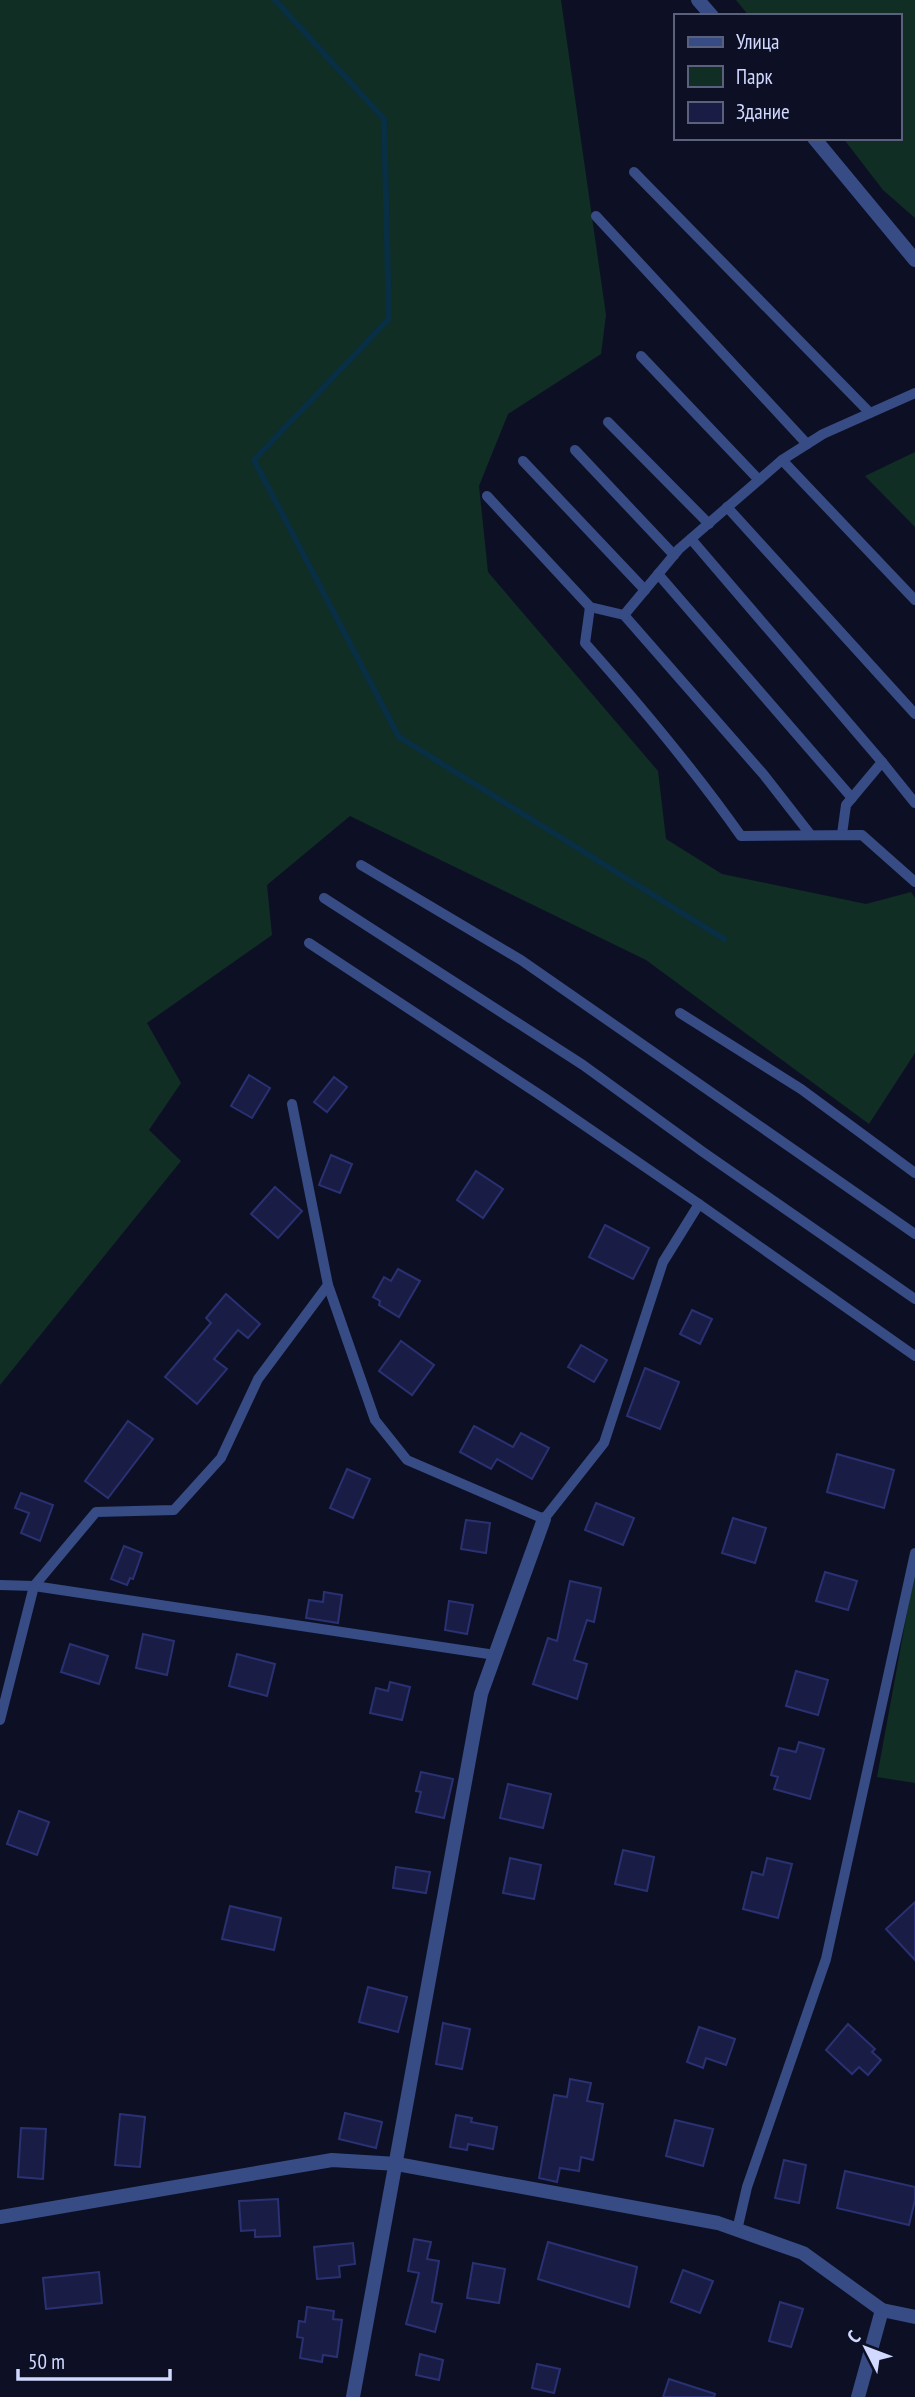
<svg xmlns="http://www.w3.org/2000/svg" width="915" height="2397" font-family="'PT Sans Narrow',sans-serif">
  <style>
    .green { fill: #102e24 }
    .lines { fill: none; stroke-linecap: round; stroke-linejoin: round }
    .stream { stroke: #082f43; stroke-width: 6 }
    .building { fill: #191d46; stroke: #2a3172; stroke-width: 2 }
    .service { stroke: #374b85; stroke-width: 10 }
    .minor { stroke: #374b85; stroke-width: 14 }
  </style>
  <rect width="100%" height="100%" fill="#0d1024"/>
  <g class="green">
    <path d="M0,0h561l45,315 -5,39 -93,60 -29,72 9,86 170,199 8,68 56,35 144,30 45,-12 4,6v155l-46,71 -223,-164 -296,-144 -83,69 5,50 -125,88 34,60 -32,47 32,31 -181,224z"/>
    <path d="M736,0h179v218l-32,-28 -40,-52h56v-122h-150z"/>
    <path d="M915,452v75l-50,-51z"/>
    <path d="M915,1569v214l-38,-6z"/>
  </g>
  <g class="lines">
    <path class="stream" d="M275,0l109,119 5,200 -135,141 145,277 325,202"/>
  </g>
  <g class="building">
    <path d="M249,1075l21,13 -18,30 -21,-12z"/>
    <path d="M334,1077l13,10 -20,25 -13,-10z"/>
    <path d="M331,1155l21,9 -12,29 -21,-8z"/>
    <path d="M476,1171l27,18 -20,29 -26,-18z"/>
    <path d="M275,1187l27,24 -24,27 -27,-24z"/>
    <path d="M605,1225l44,23 -16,31 -44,-22z"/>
    <path d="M398,1269l22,12 -21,36 -20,-12 1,-4 -7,-4 11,-20 7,4z"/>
    <path d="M226,1294l34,30 -12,14 -10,-8 -24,29 13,10 -30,35 -32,-27 46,-54 -5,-5z"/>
    <path d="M692,1310l20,9 -12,25 -20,-10z"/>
    <path d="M401,1341l33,24 -22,30 -33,-24z"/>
    <path d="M581,1345l26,15 -13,22 -26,-15z"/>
    <path d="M645,1368l34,14 -19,47 -33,-13z"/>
    <path d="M128,1421l25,18 -45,59 -23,-17z"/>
    <path d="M474,1426l39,21 8,-14 28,15 -17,31 -35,-20 -6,10 -31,-17z"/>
    <path d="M837,1454l57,16 -10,38 -57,-16z"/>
    <path d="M347,1469l23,10 -17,39 -23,-10z"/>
    <path d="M21,1493l32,12 -13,36 -19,-8 8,-20 -14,-5z"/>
    <path d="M596,1503l38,15 -11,27 -38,-15z"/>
    <path d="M733,1518l33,10 -11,35 -33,-10z"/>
    <path d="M466,1520l24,3 -4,30 -25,-4z"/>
    <path d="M124,1546l18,7 -9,26 -3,-1 -3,7 -16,-6z"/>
    <path d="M825,1572l32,9 -9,29 -32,-9z"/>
    <path d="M570,1581l31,7 -7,34 -7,-2 -13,40 13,4 -10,35 -44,-15 15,-46 9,3z"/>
    <path d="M324,1592l18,3 -4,28 -32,-5 3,-18 14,2z"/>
    <path d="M449,1601l24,4 -6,29 -22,-4z"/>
    <path d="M143,1634l31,7 -7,34 -31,-7z"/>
    <path d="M70,1644l38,12 -9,28 -38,-12z"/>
    <path d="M237,1654l38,10 -8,32 -38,-10z"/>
    <path d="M796,1671l32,9 -10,35 -32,-9z"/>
    <path d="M390,1682l20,5 -8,33 -32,-7 6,-25 12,3z"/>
    <path d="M799,1742l25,7 -14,50 -36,-10 4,-12 -7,-2 8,-27 17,4z"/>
    <path d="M421,1772l32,7 -9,39 -28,-6 5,-20 -5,-1z"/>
    <path d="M508,1784l43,10 -8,34 -43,-10z"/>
    <path d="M19,1811l30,11 -12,33 -30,-11z"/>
    <path d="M623,1850l31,7 -7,34 -32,-7z"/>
    <path d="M510,1858l31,7 -7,34 -31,-6z"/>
    <path d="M767,1858l25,6 -14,54 -35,-9 9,-37 11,3z"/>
    <path d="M396,1867l34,5 -4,21 -33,-5z"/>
    <path d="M915,1902v58l-29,-31z"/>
    <path d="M230,1906l51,12 -7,32 -52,-11z"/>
    <path d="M368,1987l39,10 -9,35 -39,-10z"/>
    <path d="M443,2023l27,6 -8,40 -26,-5z"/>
    <path d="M848,2024l27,25 -3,3 9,8 -13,15 -9,-8 -7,7 -26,-24z"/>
    <path d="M699,2027l36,12 -9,26 -20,-7 -3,10 -16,-6z"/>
    <path d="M570,2079l21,4 -4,18 16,3 -10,56 -12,-3 -2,14 -19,-3 -3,14 -18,-4 15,-83 13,2z"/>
    <path d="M345,2113l37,9 -6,26 -37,-9z"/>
    <path d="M120,2114l25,3 -5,50 -25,-2z"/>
    <path d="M456,2115l16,3 -1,4 26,5 -4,22 -25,-5 -1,6 -17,-3z"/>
    <path d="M675,2120l38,9 -10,37 -37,-10z"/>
    <path d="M21,2128l25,1 -3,50 -25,-2z"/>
    <path d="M784,2160l22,5 -7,38 -24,-5z"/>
    <path d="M845,2171l70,16v13l-6,25 -72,-17z"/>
    <path d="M278,2199l2,37 -25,1v-7l-14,1 -2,-30z"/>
    <path d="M414,2239l17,3 -4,17 12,2 -7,41 10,2 -7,28 -29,-8 13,-51 -11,-2z"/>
    <path d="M548,2242l89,25 -8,40 -91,-28z"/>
    <path d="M353,2243l2,21 -16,2 1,11 -23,2 -3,-32z"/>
    <path d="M473,2263l32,6 -6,34 -32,-5z"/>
    <path d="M683,2270l30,11 -13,32 -29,-11z"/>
    <path d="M99,2272l3,31 -56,6 -3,-31z"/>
    <path d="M780,2302l23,7 -12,38 -22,-6z"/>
    <path d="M307,2307l27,4 -1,8 9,1 -5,37 -14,-2 -1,7 -22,-4 3,-20 -6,-1 2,-16 6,1z"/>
    <path d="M420,2354l23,6 -4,20 -23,-5z"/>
    <path d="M537,2364l23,5 -6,24 -22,-5z"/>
    <path d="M669,2379l46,15 -1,3h-51z"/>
  </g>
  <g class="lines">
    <g class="service">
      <path d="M634,172l236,241"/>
      <path d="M596,216l211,228"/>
      <path d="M641,356l118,124"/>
      <path d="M608,422l101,102"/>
      <path d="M575,450l99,105"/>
      <path d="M782,460l133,140"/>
      <path d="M523,461l122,129"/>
      <path d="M487,496l103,111 34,8 140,160 46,59"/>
      <path d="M727,507l188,207"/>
      <path d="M691,539l191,223 -36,43 -4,29"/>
      <path d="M658,574l194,224"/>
      <path d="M590,607l-5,36c55,62 108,125 156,193l121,-1 53,47"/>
      <path d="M624,615l55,-66 103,-89 41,-26 92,-41"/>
      <path d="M882,762l33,41"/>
      <path d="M361,865l160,95 394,274"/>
      <path d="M324,898l259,167 120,87 212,147"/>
      <path d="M309,943l237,156 153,105"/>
      <path d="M680,1013l121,76 114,84"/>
      <path d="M292,1104l36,181 47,135 32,40 137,59 60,-76 59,-181 36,-58 216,152"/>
      <path d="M0,1585l34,1 461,69"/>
      <path d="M0,1720l34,-134 62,-74 78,-2 47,-52 37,-79 70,-94"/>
      <path d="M737,2230l10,-43 79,-228 89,-406"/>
    </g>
    <g class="minor">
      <path d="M698,0l14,16"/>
      <path d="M814,138l101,122"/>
      <path d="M0,2217l332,-57 65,4 321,59 85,30 79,57"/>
      <path d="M353,2397l128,-703 63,-175"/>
      <path d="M858,2397l24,-87 33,7"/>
    </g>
  </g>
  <rect x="674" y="14" width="228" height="126" fill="#0d1024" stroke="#5b607c" stroke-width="2"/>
  <rect x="688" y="37" width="35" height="10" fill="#374b85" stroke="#5b607c" stroke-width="2"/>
  <text x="736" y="49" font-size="21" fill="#d1d9ff">Улица</text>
  <rect x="688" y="66" width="35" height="21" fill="#102e24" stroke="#5b607c" stroke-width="2"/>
  <text x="736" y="84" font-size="21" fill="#d1d9ff">Парк</text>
  <rect x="688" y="102" width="35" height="21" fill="#191d46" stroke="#5b607c" stroke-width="2"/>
  <text x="736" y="119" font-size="21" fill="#d1d9ff">Здание</text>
  <g transform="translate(866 2348) rotate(312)" stroke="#0d1024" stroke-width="5" paint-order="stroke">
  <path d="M0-5L12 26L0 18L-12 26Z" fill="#d1d9ff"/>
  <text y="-10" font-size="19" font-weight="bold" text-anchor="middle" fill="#d1d9ff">С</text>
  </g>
  <path d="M18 2369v10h152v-10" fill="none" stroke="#d1d9ff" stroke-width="3.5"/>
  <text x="28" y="2369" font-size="21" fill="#d1d9ff" stroke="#0d1024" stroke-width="5" paint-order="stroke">50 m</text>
</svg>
